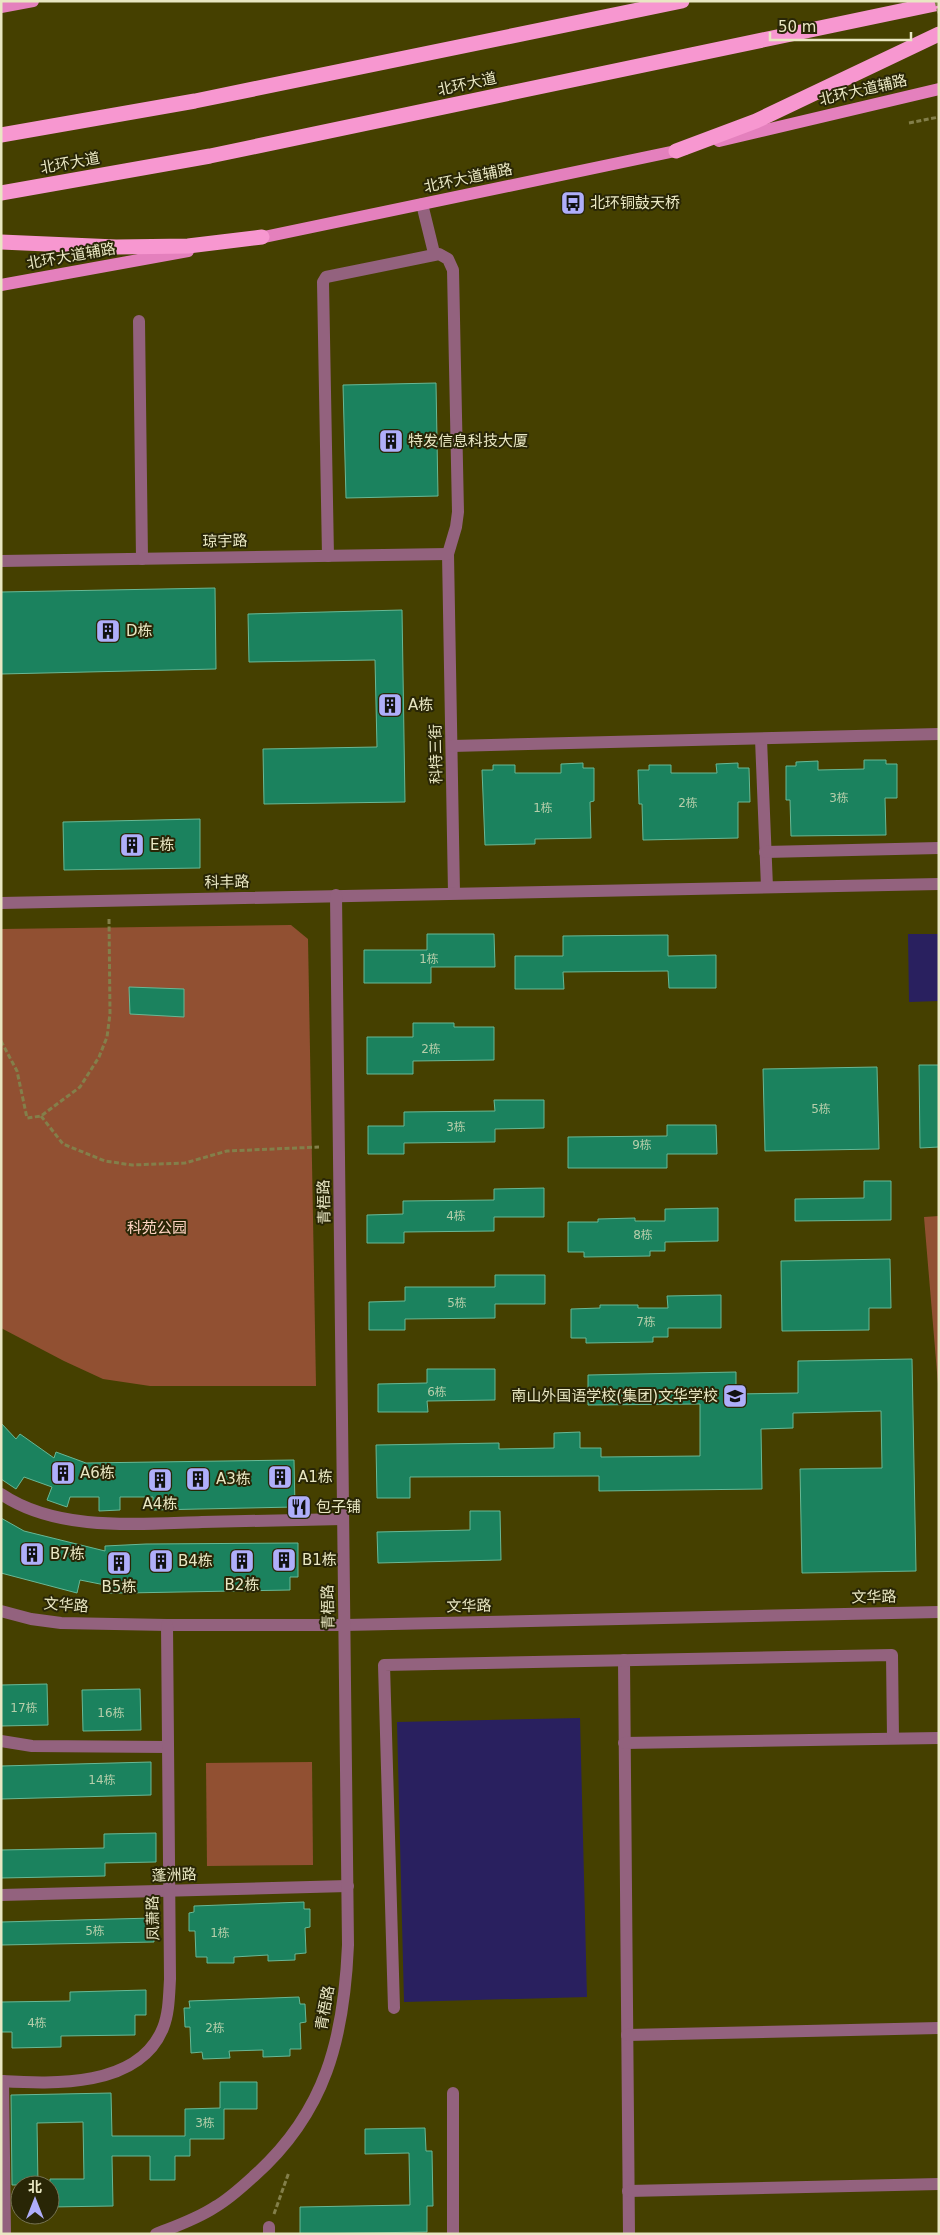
<svg xmlns="http://www.w3.org/2000/svg" width="940" height="2235" font-family="'DejaVu Sans','Noto Sans SC',sans-serif">
  <style>
    .green { fill: #915032 }
    .water { fill: #29205f }
    .building { fill: #1b825e; stroke: #68b895 }
    .lines { fill: none; stroke-linecap: round; stroke-linejoin: round }
    .path { stroke: #837f4a; stroke-width: 3; stroke-dasharray: 5 2.5; stroke-linecap: butt }
    .minor { stroke: #93627e; stroke-width: 12 }
    .major { stroke: #e480bd; stroke-width: 12 }
    .highway { stroke: #f797d0; stroke-width: 15 }
    .path-bridge { stroke: #837f4a; stroke-width: 3; stroke-dasharray: 5 2.5; stroke-linecap: butt }
    .labels { text-anchor: middle; stroke-width: 4; stroke-linejoin: round; paint-order: stroke }
    .number-label { font-size: 12px; fill: #b6ceaa }
    .street-label { font-size: 15px; fill: #e9e7c3; stroke: #292606 }
    .poi-label { font-size: 15px; fill: #e9e7c3; stroke: #292606; text-anchor: start }
    .park-label { font-size: 15px; fill: #fed3c1; stroke: #292606 }
  </style>
  <rect width="100%" height="100%" fill="#454000"/>
  <g class="green">
    <path d="M291,925l17,14 8,447h-166l-47,-7 -39,-18 -63,-33v-399z"/>
    <path d="M939,1216v180l-15,-179z"/>
    <path d="M312,1762l1,103 -106,1 -1,-103z"/>
  </g>
  <g class="water">
    <path d="M908,934h31v67l-30,1z"/>
    <path d="M580,1718l7,279 -183,5 -7,-280z"/>
  </g>
  <g class="building">
    <path d="M436,383l2,113 -92,2 -3,-113z"/>
    <path d="M215,588l1,81 -215,5v-82z"/>
    <path d="M402,610l3,192 -141,2 -1,-55 114,-2 -2,-87 -126,2 -1,-48z"/>
    <path d="M864,760h22v4h11v34h-12l1,37 -95,1 -1,-36h-4v-34h10v-4l22,-1v9l46,-1z"/>
    <path d="M583,763v5h11v33l-4,1 1,36 -56,1v5l-50,1 -3,-75h11v-5h22v8h46v-9z"/>
    <path d="M738,763v5h11l1,34h-12v36l-95,2 -1,-36h-3l-1,-34h11v-5h22v8h46l-1,-9z"/>
    <path d="M200,819v49l-136,2 -1,-48z"/>
    <path d="M427,934h67l1,33h-64v16h-67v-33h63z"/>
    <path d="M668,935v21l48,-1v33h-47l-1,-17 -105,1 1,17h-49v-33h48v-20z"/>
    <path d="M129,987l55,2v28l-54,-3z"/>
    <path d="M413,1023h41v4h40v33l-81,1v13h-46v-37h46z"/>
    <path d="M919,1065h20v82l-19,1z"/>
    <path d="M877,1067l2,82 -114,2 -2,-82z"/>
    <path d="M494,1100h50v28l-49,1v13l-91,1v11h-36v-28h36v-14l91,-1z"/>
    <path d="M667,1125h49l1,29h-50v14h-99v-31l99,-1z"/>
    <path d="M864,1181h27v39l-96,1v-22l69,-1z"/>
    <path d="M544,1188v29h-50v14l-90,1v11h-37v-28l36,-1v-13l91,-1v-11z"/>
    <path d="M718,1208v33l-53,1v9h-15v5l-66,1v-5h-16v-30h30v-3l37,-1v3h30v-12z"/>
    <path d="M890,1259l1,49h-22v22l-87,1 -1,-70z"/>
    <path d="M495,1275h50v29h-50v14l-90,1v11h-36v-28l36,-1v-14h90z"/>
    <path d="M721,1295v33h-53v9h-15v5l-67,1v-5h-15v-29l29,-1v-3h38v3h30l-1,-12z"/>
    <path d="M912,1359l4,212 -114,2 -2,-104 82,-1 -1,-57 -88,2v15l-32,1 1,60 -163,2v-15l-189,1v21h-33l-1,-53 123,-2v6l55,-1v-15l26,-1v16h21v9l99,-1v-52l-112,1v-30l148,-3v22l62,-1v-32z"/>
    <path d="M427,1369h68v31l-68,1 1,11h-50v-28l49,-1z"/>
    <path d="M1,1423l15,16 4,-5 34,24 2,-6 30,11 208,-3 1,47 -142,3v-13h-33v13l-21,1v-14h-29l-3,10 -20,-7 5,-13 -28,-10 -8,12 -15,-10z"/>
    <path d="M470,1511h30l1,49 -123,3 -1,-31 93,-2z"/>
    <path d="M1,1518l23,13 81,20v-5l41,-2 152,-1v34h-8v13l-164,3h-21v-8l-25,-5 -3,13 -76,-20z"/>
    <path d="M47,1684l1,41 -47,1v-41z"/>
    <path d="M140,1689l1,41 -58,1 -1,-41z"/>
    <path d="M151,1762v33l-150,4v-33z"/>
    <path d="M156,1833v29l-51,1v13l-104,2v-28l103,-2v-14z"/>
    <path d="M304,1902v7h6v18l-5,1 1,25 -11,1v6l-27,1v-6l-34,2v6h-27v-6h-11l-1,-26h-6v-18l5,-1v-6z"/>
    <path d="M153,1918l1,24 -153,3v-23z"/>
    <path d="M146,1990v25h-11v20l-74,1v11l-49,1v-16h-11v-30l69,-1v-9z"/>
    <path d="M299,1997l1,7h5l1,18 -6,1 1,26h-11v7l-27,1v-7l-34,1 1,7 -27,1 -1,-7 -11,1 -1,-26h-5l-1,-19h6l-1,-7z"/>
    <path d="M220,2082h37v27h-33v30h-34v17h-15v24h-25v-24h-38l1,50 -63,1v-28h34l-1,-57 -46,1 1,62h-26l-1,-90 100,-2 1,43h73v-27l35,-1z"/>
    <path d="M425,2128l1,23h6l1,55h-6v26l-127,2v-27l110,-2 -1,-52 -44,1v-25z"/>
  </g>
  <g class="lines">
    <g class="path">
      <path d="M909,123l30,-6"/>
      <path d="M1,1041l16,30 10,47 14,-2 39,-29 19,-30 8,-20 3,-23 -1,-96"/>
      <path d="M41,1116l22,28 42,17 27,4 53,-2 42,-12 92,-4"/>
      <path d="M274,2214l15,-42"/>
    </g>
    <g class="minor">
      <path d="M422,204l12,49"/>
      <path d="M139,321l3,238"/>
      <path d="M328,556l-5,-274 3,-5 113,-23 9,5 5,11 5,242 -2,15 -8,27 6,339"/>
      <path d="M1,561l447,-7"/>
      <path d="M761,739l6,148"/>
      <path d="M452,746l487,-12"/>
      <path d="M765,852l174,-4"/>
      <path d="M1,903l938,-19"/>
      <path d="M1,1494c56,38 137,30 201,28 47,-1 94,-2 141,-3"/>
      <path d="M1,1611l30,8 30,4 106,2h178l594,-13"/>
      <path d="M624,1660l5,574"/>
      <path d="M1,1741l31,5 136,1"/>
      <path d="M624,1743l315,-5"/>
      <path d="M1,1895l347,-9"/>
      <path d="M394,2008l-10,-343 508,-10 1,83"/>
      <path d="M627,2035l312,-7"/>
      <path d="M1,2081c52,3 138,7 162,-53 6,-15 6,-32 7,-49l-3,-354"/>
      <path d="M3,2081l2,153"/>
      <path d="M453,2093v141"/>
      <path d="M628,2191l311,-7"/>
      <path d="M269,2227v7"/>
      <path d="M156,2234c20,-8 41,-15 59,-27 14,-8 27,-20 39,-31 72,-64 90,-138 94,-231l-12,-1050"/>
    </g>
    <g class="major">
      <path d="M1,7l32,-6"/>
      <path d="M719,141l220,-52"/>
      <path d="M255,239l430,-90"/>
      <path d="M1,285l187,-34"/>
    </g>
    <g class="highway">
      <path d="M1,135l194,-34 487,-100"/>
      <path d="M676,151l80,-30 183,-87"/>
      <path d="M1,193l209,-37 729,-153"/>
      <path d="M1,242l115,5 72,-1 74,-9"/>
    </g>
    <path class="path-bridge" d="M936,1l3,13"/>
  </g>
  <defs>
    <symbol id="bus-square" viewBox="-11 -11 22 22"><rect x="-9" y="-9" width="18" height="18" rx="4" fill="#afaefa" stroke="#292606"/><path d="M-5-6H5V4H4V6H2V4H-2V6H-4V4H-5ZM-3.5-4V0h7V-4ZM-3.5 1.2v1.5H-2V1.2ZM2 1.2v1.5H3.5V1.2Z" fill="#111"/></symbol>
    <symbol id="building-square" viewBox="-11 -11 22 22"><rect x="-9" y="-9" width="18" height="18" rx="4" fill="#afaefa" stroke="#292606"/><path d="M-4-6H4V6H1V3H-1V6H-4ZM-2.5-4.3h1.7v1.8h-1.7ZM.8-4.3h1.7v1.8H.8ZM-2.5-1h1.7V.8h-1.7ZM.8-1h1.7V.8H.8Z" fill="#111"/></symbol>
    <symbol id="school-square" viewBox="-11 -11 22 22"><rect x="-9" y="-9" width="18" height="18" rx="4" fill="#afaefa" stroke="#292606"/><path d="M0-5L7-2L0 1L-7-2ZM-4 1L0 2.5L4 1V4Q0 6-4 4Z" fill="#111"/></symbol>
    <symbol id="restaurant-square" viewBox="-11 -11 22 22"><rect x="-9" y="-9" width="18" height="18" rx="4" fill="#afaefa" stroke="#292606"/><path d="M-5-6h1v4h1v-4h1v4h1v-4h1v5L-1.5 .5V6h-2V.5L-5-1ZM5-6V6H3V1.5H1.5Q1.5-4 5-6Z" fill="#111"/></symbol>
  </defs>
  <g fill-rule="evenodd">
    <use href="#bus-square" x="559" y="189" width="28" height="28"/>
    <use href="#building-square" x="377" y="427" width="28" height="28"/>
    <use href="#building-square" x="94" y="617" width="28" height="28"/>
    <use href="#building-square" x="376" y="691" width="28" height="28"/>
    <use href="#building-square" x="118" y="831" width="28" height="28"/>
    <use href="#school-square" x="721" y="1382" width="28" height="28"/>
    <use href="#building-square" x="49" y="1459" width="28" height="28"/>
    <use href="#building-square" x="266" y="1463" width="28" height="28"/>
    <use href="#building-square" x="184" y="1465" width="28" height="28"/>
    <use href="#building-square" x="146" y="1466" width="28" height="28"/>
    <use href="#restaurant-square" x="285" y="1493" width="28" height="28"/>
    <use href="#building-square" x="18" y="1540" width="28" height="28"/>
    <use href="#building-square" x="270" y="1546" width="28" height="28"/>
    <use href="#building-square" x="147" y="1547" width="28" height="28"/>
    <use href="#building-square" x="228" y="1547" width="28" height="28"/>
    <use href="#building-square" x="105" y="1549" width="28" height="28"/>
  </g>
  <g class="labels">
    <g class="number-label">
      <text x="839" y="802">3栋</text>
      <text x="688" y="807">2栋</text>
      <text x="543" y="812">1栋</text>
      <text x="429" y="963">1栋</text>
      <text x="431" y="1053">2栋</text>
      <text x="821" y="1113">5栋</text>
      <text x="456" y="1131">3栋</text>
      <text x="642" y="1149">9栋</text>
      <text x="456" y="1220">4栋</text>
      <text x="643" y="1239">8栋</text>
      <text x="457" y="1307">5栋</text>
      <text x="646" y="1326">7栋</text>
      <text x="437" y="1396">6栋</text>
      <text x="24" y="1712">17栋</text>
      <text x="111" y="1717">16栋</text>
      <text x="102" y="1784">14栋</text>
      <text x="95" y="1935">5栋</text>
      <text x="220" y="1937">1栋</text>
      <text x="37" y="2027">4栋</text>
      <text x="215" y="2032">2栋</text>
      <text x="205" y="2127">3栋</text>
    </g>
    <g class="street-label">
      <text transform="translate(467 84) rotate(-12)" y="5">北环大道</text>
      <text transform="translate(863 90) rotate(-13)" y="5">北环大道辅路</text>
      <text transform="translate(70 163) rotate(-10)" y="5">北环大道</text>
      <text transform="translate(468 178) rotate(-12)" y="5">北环大道辅路</text>
      <text transform="translate(71 256) rotate(-10)" y="5">北环大道辅路</text>
      <text transform="translate(225 541) rotate(-1)" y="5">琼宇路</text>
      <text transform="translate(436 754) rotate(-91)" y="5">科特三街</text>
      <text transform="translate(227 882) rotate(-1)" y="5">科丰路</text>
      <text transform="translate(324 1202) rotate(-91)" y="5">青梧路</text>
      <text transform="translate(874 1597) rotate(-1)" y="5">文华路</text>
      <text transform="translate(66 1605) rotate(4)" y="5">文华路</text>
      <text transform="translate(469 1606) rotate(-1)" y="5">文华路</text>
      <text transform="translate(328 1607) rotate(-91)" y="5">青梧路</text>
      <text transform="translate(174 1875) rotate(-2)" y="5">蓬洲路</text>
      <text transform="translate(153 1918) rotate(-91)" y="5">凤萧路</text>
      <text transform="translate(325 2008) rotate(-80)" y="5">青梧路</text>
    </g>
    <g class="poi-label">
      <text x="590" y="208">北环铜鼓天桥</text>
      <text x="408" y="446">特发信息科技大厦</text>
      <text x="126" y="636">D栋</text>
      <text x="408" y="710">A栋</text>
      <text x="150" y="850">E栋</text>
      <text x="718" y="1401" text-anchor="end">南山外国语学校(集团)文华学校</text>
      <text x="80" y="1478">A6栋</text>
      <text x="298" y="1482">A1栋</text>
      <text x="216" y="1484">A3栋</text>
      <text x="160" y="1509" text-anchor="middle">A4栋</text>
      <text x="316" y="1512">包子铺</text>
      <text x="50" y="1559">B7栋</text>
      <text x="302" y="1565">B1栋</text>
      <text x="178" y="1566">B4栋</text>
      <text x="242" y="1590" text-anchor="middle">B2栋</text>
      <text x="119" y="1592" text-anchor="middle">B5栋</text>
    </g>
    <g class="park-label">
      <text x="157" y="1233">科苑公园</text>
    </g>
  </g>
  <rect width="940" height="2235" fill="none" stroke="#e9e7c3" stroke-width="5"/>
  <g transform="translate(35 2200)"><circle r="24" fill="#292606" stroke="#767352"/>
  <path d="M0-4L9 19L0 12L-9 19Z" fill="#afaefa"/>
  <text y="-8" font-size="14" font-weight="bold" text-anchor="middle" fill="#e9e7c3">北</text>
  </g>
  <path d="M770 32v8h141v-8" fill="none" stroke="#e9e7c3" stroke-width="2.5"/>
  <text x="778" y="32" font-size="15" fill="#e9e7c3" stroke="#292606" stroke-width="4" paint-order="stroke">50 m</text>
</svg>
